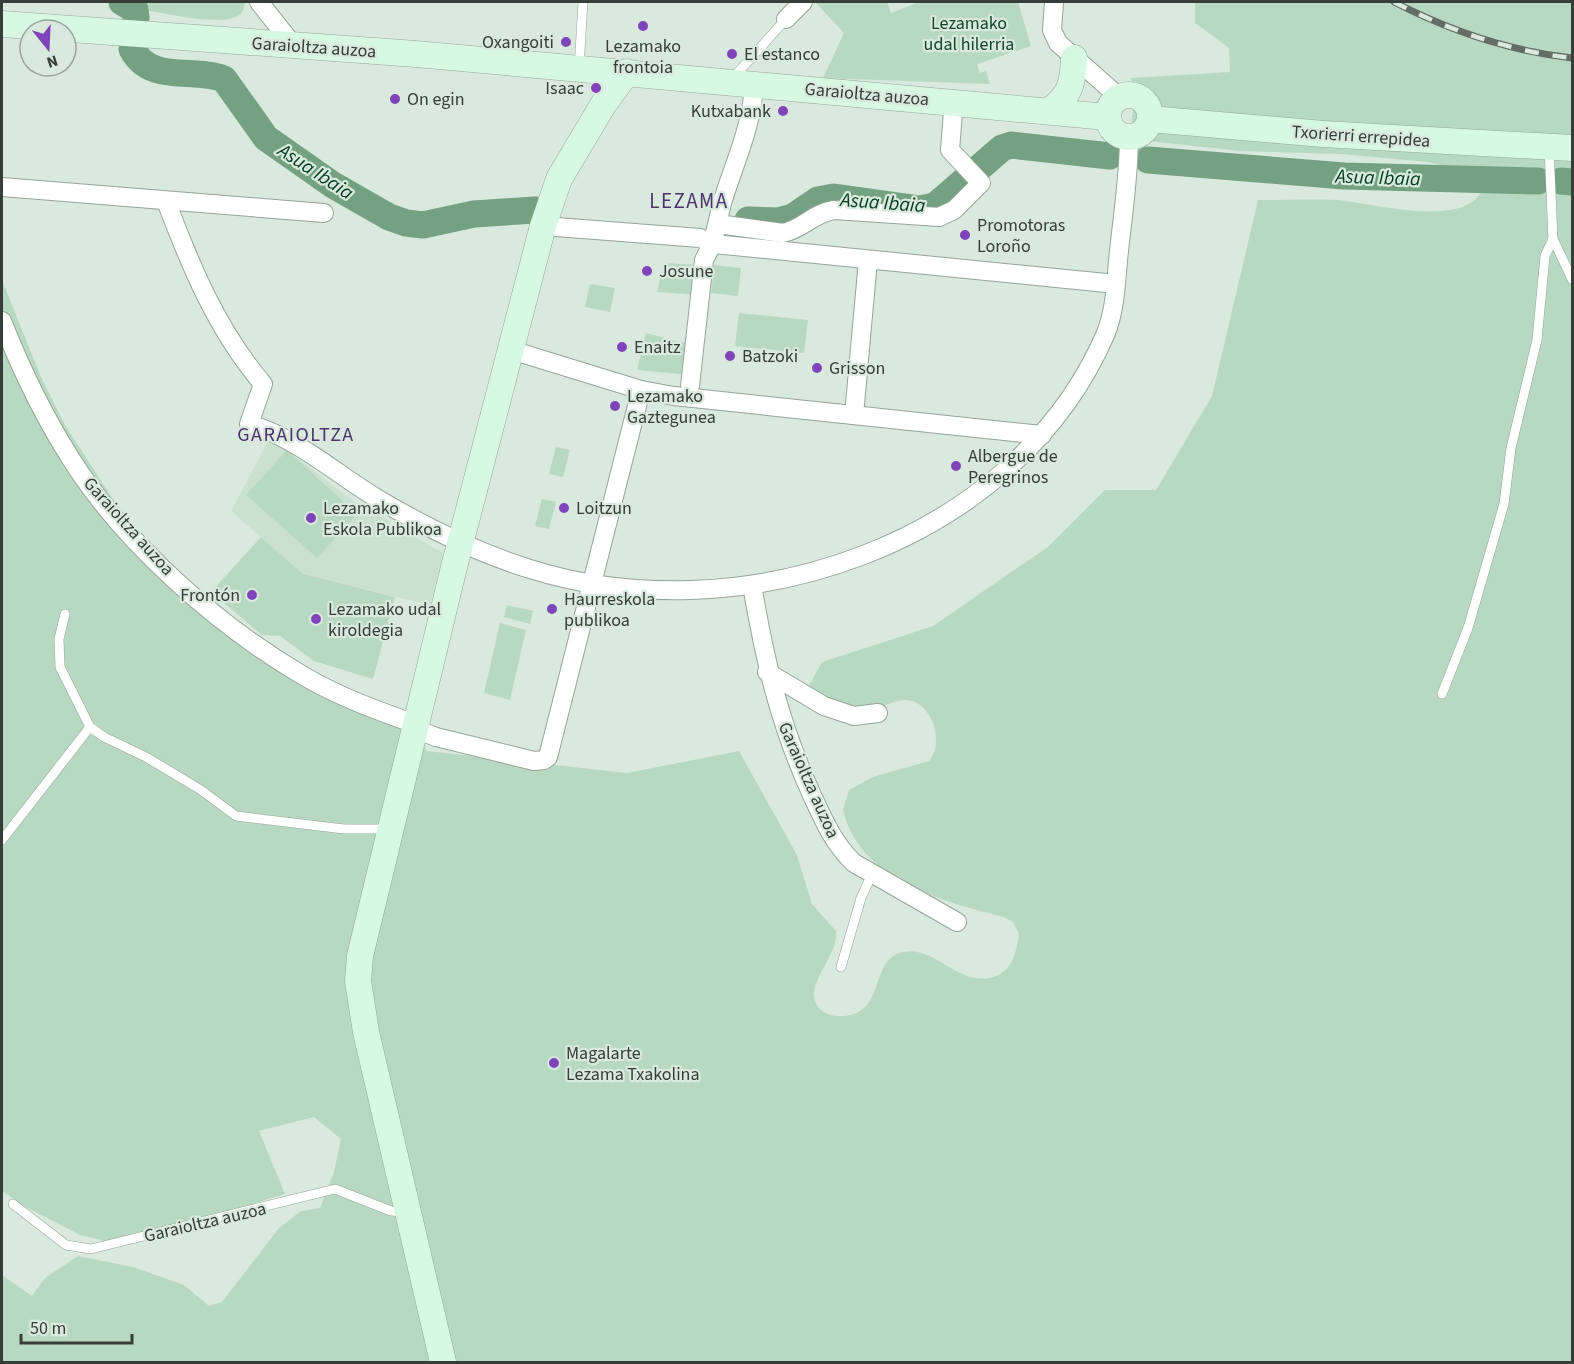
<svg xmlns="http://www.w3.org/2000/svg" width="1574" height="1364" font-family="'Source Sans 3',sans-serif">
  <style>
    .built { fill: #cae1d0 }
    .green { fill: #b8d9c1 }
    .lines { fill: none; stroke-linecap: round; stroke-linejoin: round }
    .river { stroke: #73a181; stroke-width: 27 }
    .lane-casing { stroke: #95a499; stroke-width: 10 }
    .street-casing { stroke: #95a499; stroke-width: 20 }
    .secondary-casing { stroke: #95a499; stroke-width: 27 }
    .lane { stroke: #fff; stroke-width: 9 }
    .street { stroke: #fff; stroke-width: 18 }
    .secondary { stroke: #d7f8e3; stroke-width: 26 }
    .rail-casing { stroke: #636c65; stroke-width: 7 }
    .rail { stroke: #d9e9dd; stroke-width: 4.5; stroke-dasharray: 14; stroke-linecap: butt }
    .poi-dot { fill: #8044ba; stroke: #d9e9dd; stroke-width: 2 }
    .labels { text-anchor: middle; stroke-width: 4.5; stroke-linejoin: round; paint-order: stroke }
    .park-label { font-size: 18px; fill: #104728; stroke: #d9e9dd }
    .poi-label { font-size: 18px; fill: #373d39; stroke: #d9e9dd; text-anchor: start }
    .street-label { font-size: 18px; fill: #373d39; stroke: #d9e9dd }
    .water-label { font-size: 20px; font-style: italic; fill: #013d1e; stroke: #d9e9dd }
    .neighbourhood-label { font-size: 20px; letter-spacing: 1.5px; fill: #4e326d; stroke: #d9e9dd }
    .quarter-label { font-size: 21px; letter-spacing: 1.5px; fill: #4e326d; stroke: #d9e9dd }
  </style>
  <rect width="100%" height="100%" fill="#d9e9dd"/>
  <path class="built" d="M272,434l15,16 74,57 29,14 4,13 18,1 31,18 -13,52 -127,-31 -72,-63z"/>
  <g class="green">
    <path d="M131,2h114c-1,7 -2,12 -9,15 -21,9 -74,-5 -98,-8z"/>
    <path d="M815,2h72l4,11 28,-11h99l13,44 -54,18 3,9 6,-2 4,13 -167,-6 21,-45z"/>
    <path d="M1195,2h377v1360h-1570v-87l30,21 13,-18 33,-22 55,11 51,18 25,21 13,-4 57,-74 22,-17 19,-3 14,-36 7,-33 -27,-22 -55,14 26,63 -167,50 -38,-9 -56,-29 -22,-15v-911l39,97 24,48 77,119 132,120 137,54 16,33 200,22 112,-22 58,104 15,49 24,27c4,26 -38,57 -15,79 6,5 14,7 22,6 44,-2 26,-58 60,-64 32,-7 55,35 90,25 20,-6 23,-25 26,-43l-6,-12 -9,-5c-60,-15 -146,-37 -161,-108l6,-19 24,-13 56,-16c16,-18 3,-61 -24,-61 -17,0 -33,16 -50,14 -18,-2 -37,-8 -55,-12l22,-40 111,-36 115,-79 57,-57h51l56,-94 46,-196c26,0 52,-1 78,0 33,2 131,31 147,-12l-5,-10 -7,-5 -43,-11 -88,-8 -100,-3 -110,-12 5,-47 -4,-14 99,-6 -1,-24 -34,-25z"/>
    <path d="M664,263l37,2 -3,30 -41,-3z"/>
    <path d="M714,265l27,3 -3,28 -27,-3z"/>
    <path d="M590,284l25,4 -5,24 -25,-5z"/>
    <path d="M739,313l69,7 -4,33 -69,-7z"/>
    <path d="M646,333l46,12 -3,30 -52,-5z"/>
    <path d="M556,447l14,3 -7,27 -14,-3z"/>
    <path d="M287,450l70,64 -40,44 -71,-63z"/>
    <path d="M542,499l14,3 -7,27 -14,-3z"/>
    <path d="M261,537l42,37 92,23 -22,82 -59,-18 -34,-25 -18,-1 -51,-43z"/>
    <path d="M507,605l26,6 -3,13 -26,-7z"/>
    <path d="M500,623l26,7 -16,70 -26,-7z"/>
  </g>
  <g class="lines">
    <g class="river">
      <path d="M122,2l13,8 1,8"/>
      <path d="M132,49c18,35 62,18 92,30l42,59 67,47 56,32 17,6 17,2 51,-11 61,-4"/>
      <path d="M1148,160l196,16 194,5"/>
      <path d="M1561,181l11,1"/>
      <path d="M748,220l30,1 15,-4 25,-17 16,-3 86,12 15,-3 67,-58 9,-3 99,11"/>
    </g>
    <defs>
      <g id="lane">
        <path d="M579,68l4,-66"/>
        <path d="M732,79l54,-60"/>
        <path d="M1549,148l4,91 19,40"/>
        <path d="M65,614l-6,25 1,28 30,60 14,10 42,20 55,33 35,26 108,13h44"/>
        <path d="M1442,694l26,-66 36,-124 7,-56 26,-108 8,-84 8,-17"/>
        <path d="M2,840l88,-113"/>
        <path d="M841,967l20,-69 11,-24"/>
        <path d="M13,1204l53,41 25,4 244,-60 56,22 14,1"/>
      </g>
      <g id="street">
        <path d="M259,2l35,44"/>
        <path d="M1054,2l-2,28 6,13 61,54"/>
        <path d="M786,19l17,-17"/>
        <path d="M2,187l322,26"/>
        <path d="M166,201c25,66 51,129 97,183l-14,40c51,15 89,52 134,78 46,27 96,51 147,67 211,66 485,-24 576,-236 10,-25 10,-56 13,-82 4,-38 10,-76 10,-114"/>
        <path d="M718,224l65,9c20,-4 30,-20 51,-23l105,7 15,-7 27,-27 -31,-33 3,-38"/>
        <path d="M543,226l157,12 14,6 402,40"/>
        <path d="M2,321c19,48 41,94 69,138 53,84 146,166 231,216 35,21 74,35 113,49"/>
        <path d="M511,350l130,40 33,6 368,39"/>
        <path d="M690,386l14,-126c11,-19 13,-37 18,-57 11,-36 27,-70 31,-107"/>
        <path d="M854,415l14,-155"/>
        <path d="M752,585c13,76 27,137 59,208 12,26 22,50 43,70l103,59"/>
        <path d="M767,672l57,34 30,10 24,-3"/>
        <path d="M413,728l23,9 98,24 10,-1 4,-3 93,-367"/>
      </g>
      <g id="secondary">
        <path d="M2,24l414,30 691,63"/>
        <circle cx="1129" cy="116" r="21"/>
        <path d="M1049,111c21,-15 24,-27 25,-53"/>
        <path d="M1150,119l173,15 249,14"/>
        <path d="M443,1362l-77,-330 -8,-51 2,-25 94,-389 89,-341 16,-47 44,-74 24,-33"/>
      </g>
    </defs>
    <use href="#lane" class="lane-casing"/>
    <use href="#street" class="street-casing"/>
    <use href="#secondary" class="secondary-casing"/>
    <use href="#lane" class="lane"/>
    <use href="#street" class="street"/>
    <use href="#secondary" class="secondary"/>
    <defs>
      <path id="rail" d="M1394,2c56,29 116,49 178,56"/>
    </defs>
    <use href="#rail" class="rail-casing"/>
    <use href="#rail" class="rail"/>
  </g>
  <g class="poi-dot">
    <circle cx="643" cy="26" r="6"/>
    <circle cx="566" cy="42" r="6"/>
    <circle cx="732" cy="54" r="6"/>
    <circle cx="596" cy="88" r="6"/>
    <circle cx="395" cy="99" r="6"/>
    <circle cx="783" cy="111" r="6"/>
    <circle cx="965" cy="235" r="6"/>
    <circle cx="647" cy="271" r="6"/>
    <circle cx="622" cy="347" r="6"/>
    <circle cx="730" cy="356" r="6"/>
    <circle cx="817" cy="368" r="6"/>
    <circle cx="615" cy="406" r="6"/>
    <circle cx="956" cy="466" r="6"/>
    <circle cx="564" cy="508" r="6"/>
    <circle cx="311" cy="518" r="6"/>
    <circle cx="252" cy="595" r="6"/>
    <circle cx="552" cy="609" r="6"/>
    <circle cx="316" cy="619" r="6"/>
    <circle cx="554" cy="1063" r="6"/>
  </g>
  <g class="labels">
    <g class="park-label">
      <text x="969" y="29">Lezamako<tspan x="969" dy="21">udal hilerria</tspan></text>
    </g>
    <g class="poi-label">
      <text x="554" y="48" text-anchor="end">Oxangoiti</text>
      <text x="643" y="52" text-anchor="middle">Lezamako<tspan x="643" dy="21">frontoia</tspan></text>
      <text x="744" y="60">El estanco</text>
      <text x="584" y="94" text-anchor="end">Isaac</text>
      <text x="407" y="105">On egin</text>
      <text x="771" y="117" text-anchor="end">Kutxabank</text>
      <text x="977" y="231">Promotoras<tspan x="977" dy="21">Loroño</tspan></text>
      <text x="659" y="277">Josune</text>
      <text x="634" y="353">Enaitz</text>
      <text x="742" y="362">Batzoki</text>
      <text x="829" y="374">Grisson</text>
      <text x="627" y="402">Lezamako<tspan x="627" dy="21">Gaztegunea</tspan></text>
      <text x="968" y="462">Albergue de<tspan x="968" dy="21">Peregrinos</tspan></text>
      <text x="323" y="514">Lezamako<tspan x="323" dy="21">Eskola Publikoa</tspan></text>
      <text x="576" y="514">Loitzun</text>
      <text x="240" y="601" text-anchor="end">Frontón</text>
      <text x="564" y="605">Haurreskola<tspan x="564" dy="21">publikoa</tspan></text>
      <text x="328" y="615">Lezamako udal<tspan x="328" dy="21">kiroldegia</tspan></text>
      <text x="566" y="1059">Magalarte<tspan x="566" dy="21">Lezama Txakolina</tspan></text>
    </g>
    <g class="street-label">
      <text transform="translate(314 47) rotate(4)" y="6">Garaioltza auzoa</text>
      <text transform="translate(867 94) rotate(5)" y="6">Garaioltza auzoa</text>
      <text transform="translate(1361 136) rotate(4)" y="6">Txorierri errepidea</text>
      <text transform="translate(129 526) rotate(48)" y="6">Garaioltza auzoa</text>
      <text transform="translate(809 780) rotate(66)" y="6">Garaioltza auzoa</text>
      <text transform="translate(205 1222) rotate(-13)" y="6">Garaioltza auzoa</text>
    </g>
    <g class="water-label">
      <text transform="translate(316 171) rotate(33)" y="7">Asua Ibaia</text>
      <text transform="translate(1378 177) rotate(2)" y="7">Asua Ibaia</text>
      <text transform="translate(883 202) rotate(4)" y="7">Asua Ibaia</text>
    </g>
    <g class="neighbourhood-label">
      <text x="296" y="441">GARAIOLTZA</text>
    </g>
    <g class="quarter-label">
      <text x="689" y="208">LEZAMA</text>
    </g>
  </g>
  <rect width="1574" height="1364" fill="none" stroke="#373d39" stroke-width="6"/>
  <g transform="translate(48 48) rotate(162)"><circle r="28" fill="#d9e9dd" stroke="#98a49b" stroke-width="1.5"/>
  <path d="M0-4.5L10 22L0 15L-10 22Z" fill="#8044ba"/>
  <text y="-9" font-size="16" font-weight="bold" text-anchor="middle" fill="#373d39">N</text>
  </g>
  <path d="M21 1334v9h111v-9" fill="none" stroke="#373d39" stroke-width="3"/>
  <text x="30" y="1334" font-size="18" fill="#373d39" stroke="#d9e9dd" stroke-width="4.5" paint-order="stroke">50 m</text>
</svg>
